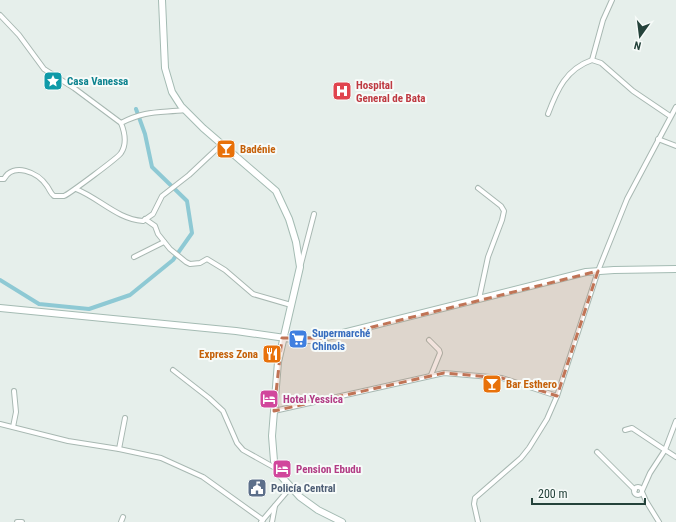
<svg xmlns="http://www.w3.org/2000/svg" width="676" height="522" font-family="'Roboto Condensed',sans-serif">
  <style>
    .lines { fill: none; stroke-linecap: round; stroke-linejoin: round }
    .canal { stroke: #8ec9d4; stroke-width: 4 }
    .street-casing { stroke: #a8b8b2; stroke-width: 6 }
    .secondary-casing { stroke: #a4bbb3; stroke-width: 8 }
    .street { stroke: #fff; stroke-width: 4 }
    .secondary { stroke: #fff; stroke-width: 6 }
    .marked { fill: #c07456; fill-opacity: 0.2; stroke: #c07456; stroke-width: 3; stroke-dasharray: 8 5; stroke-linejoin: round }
    .labels { text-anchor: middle; stroke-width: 4; stroke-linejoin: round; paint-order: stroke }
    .culture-label { font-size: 11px; font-weight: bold; fill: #0d838f; stroke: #f7fbf9; text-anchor: start }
    .health-label { font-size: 11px; font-weight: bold; fill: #be3a42; stroke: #f7fbf9; text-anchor: start }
    .food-label { font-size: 11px; font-weight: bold; fill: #c56008; stroke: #f7fbf9; text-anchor: start }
    .shop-label { font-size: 11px; font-weight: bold; fill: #366cbe; stroke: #f7fbf9; text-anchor: start }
    .hotel-label { font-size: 11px; font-weight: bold; fill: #b23c85; stroke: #f7fbf9; text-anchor: start }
    .service-label { font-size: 11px; font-weight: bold; fill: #4e5e75; stroke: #f7fbf9; text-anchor: start }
  </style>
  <rect width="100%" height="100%" fill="#e6efeb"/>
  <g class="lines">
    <path class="canal" d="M0,280l39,24 50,5 41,-14 43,-35 19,-27 -5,-32 -35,-34 -7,-33 -9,-25"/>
    <defs>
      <g id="street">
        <path d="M0,15l19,20 25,34 30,19 47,35"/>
        <path d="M592,60l11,-40 9,-20"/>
        <path d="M548,114c9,-24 18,-45 44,-54l9,3 32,28 37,25"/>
        <path d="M658,139l18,7"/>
        <path d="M0,179h4c9,-17 34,-7 43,7 3,4 3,7 7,10h10c5,-2 55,-39 57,-43 6,-9 4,-20 0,-30 25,-13 38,-10 64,-13"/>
        <path d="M478,188l23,18 3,5 -2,9 -14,37 -9,42"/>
        <path d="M76,189c23,9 41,30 67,32l10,-7 9,-18 27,-21 33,-31"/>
        <path d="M145,219l10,7 3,8 12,15 16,13 4,2 10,-1 7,-4 18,11 28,24 38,11"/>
        <path d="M134,257l30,-15"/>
        <path d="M301,264l13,-50"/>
        <path d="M429,340l10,10 1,3 -9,22"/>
        <path d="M173,370l36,28 14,13 14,32 6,7 34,19"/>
        <path d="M274,411l170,-38 58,5 55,18"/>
        <path d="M676,421l-11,29 11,7"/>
        <path d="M0,424l68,17 51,8 42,9 42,19 60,43"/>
        <path d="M13,427l3,-15 -2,-21"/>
        <path d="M625,430l7,-2 33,22 -15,23 -8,18"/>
        <path d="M119,449l6,-31"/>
        <path d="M597,452l38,38"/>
        <circle cx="638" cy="491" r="4"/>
        <path d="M642,492l4,9 13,21"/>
        <path d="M17,522h5"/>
        <path d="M121,522l2,-5"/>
        <path d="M261,522l29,-34"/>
        <path d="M272,522l3,-16"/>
        <path d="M478,522l-4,-18 1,-6 46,-40 8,-10 18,-29 10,-23 41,-125 29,-72 49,-92"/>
      </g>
      <g id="secondary">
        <path d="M162,0l3,68 7,24 9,14 22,22 73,63 13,28 7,23 4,25 -22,95 -6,74 2,25 6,14 20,22 18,13 24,12"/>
        <path d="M0,308l236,23 63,9h16l271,-68 28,-2 62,-1"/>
      </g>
    </defs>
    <use href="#street" class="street-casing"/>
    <use href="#secondary" class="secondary-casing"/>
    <use href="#street" class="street"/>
    <use href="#secondary" class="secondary"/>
  </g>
  <path class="marked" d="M598,271l-41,125 -55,-18 -58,-5 -170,38 8,-73h46z"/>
  <defs>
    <symbol id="sight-square" viewBox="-11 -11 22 22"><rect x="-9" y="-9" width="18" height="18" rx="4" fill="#0f9aa8" stroke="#f7fbf9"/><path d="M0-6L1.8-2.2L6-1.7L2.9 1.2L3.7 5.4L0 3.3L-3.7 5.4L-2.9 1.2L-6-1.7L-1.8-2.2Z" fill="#fff"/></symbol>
    <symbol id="hospital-square" viewBox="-11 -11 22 22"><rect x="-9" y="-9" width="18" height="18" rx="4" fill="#e0444e" stroke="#f7fbf9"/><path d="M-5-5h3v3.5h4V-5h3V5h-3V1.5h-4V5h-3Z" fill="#fff"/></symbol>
    <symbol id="bar-square" viewBox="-11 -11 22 22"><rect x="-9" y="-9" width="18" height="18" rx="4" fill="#e8710a" stroke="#f7fbf9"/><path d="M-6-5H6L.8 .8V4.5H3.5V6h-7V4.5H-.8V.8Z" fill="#fff"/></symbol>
    <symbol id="supermarket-square" viewBox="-11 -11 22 22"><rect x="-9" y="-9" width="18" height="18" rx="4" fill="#3f7fe0" stroke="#f7fbf9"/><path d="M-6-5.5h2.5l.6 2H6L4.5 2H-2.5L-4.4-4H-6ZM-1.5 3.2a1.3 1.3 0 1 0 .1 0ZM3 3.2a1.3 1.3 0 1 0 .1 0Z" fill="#fff"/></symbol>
    <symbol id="restaurant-square" viewBox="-11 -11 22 22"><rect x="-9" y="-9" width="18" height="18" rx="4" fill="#e8710a" stroke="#f7fbf9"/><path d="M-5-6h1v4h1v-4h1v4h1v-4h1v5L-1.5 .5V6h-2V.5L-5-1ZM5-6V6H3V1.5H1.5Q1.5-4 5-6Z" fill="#fff"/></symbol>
    <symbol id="hotel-square" viewBox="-11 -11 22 22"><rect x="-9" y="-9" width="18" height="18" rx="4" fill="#d1479c" stroke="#f7fbf9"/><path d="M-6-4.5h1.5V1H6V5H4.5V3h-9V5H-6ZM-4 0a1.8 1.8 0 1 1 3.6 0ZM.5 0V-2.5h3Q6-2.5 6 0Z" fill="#fff"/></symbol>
    <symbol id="civic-square" viewBox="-11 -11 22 22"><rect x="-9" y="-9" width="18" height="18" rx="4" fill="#5c6f8a" stroke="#f7fbf9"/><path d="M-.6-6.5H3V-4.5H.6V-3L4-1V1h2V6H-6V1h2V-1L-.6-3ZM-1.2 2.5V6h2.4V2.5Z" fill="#fff"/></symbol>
  </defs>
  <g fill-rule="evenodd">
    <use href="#sight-square" x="42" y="70" width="22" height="22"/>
    <use href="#hospital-square" x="331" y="80" width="22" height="22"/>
    <use href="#bar-square" x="215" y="138" width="22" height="22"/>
    <use href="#supermarket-square" x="287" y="328" width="22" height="22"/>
    <use href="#restaurant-square" x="261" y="343" width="22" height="22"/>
    <use href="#bar-square" x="481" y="373" width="22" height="22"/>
    <use href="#hotel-square" x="258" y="388" width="22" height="22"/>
    <use href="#hotel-square" x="271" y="458" width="22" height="22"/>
    <use href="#civic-square" x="246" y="477" width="22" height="22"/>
  </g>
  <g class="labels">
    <g class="culture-label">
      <text x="67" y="85">Casa Vanessa</text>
    </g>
    <g class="health-label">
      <text x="356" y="89">Hospital<tspan x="356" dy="13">General de Bata</tspan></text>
    </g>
    <g class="food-label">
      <text x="240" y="153">Badénie</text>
      <text x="258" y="358" text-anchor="end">Express Zona</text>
      <text x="506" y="388">Bar Esthero</text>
    </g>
    <g class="shop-label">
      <text x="312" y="337">Supermarché<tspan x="312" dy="13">Chinois</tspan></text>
    </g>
    <g class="hotel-label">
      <text x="283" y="403">Hotel Yessica</text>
      <text x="296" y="473">Pension Ebudu</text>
    </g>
    <g class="service-label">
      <text x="271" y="492">Policía Central</text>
    </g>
  </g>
  <g transform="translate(640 36) rotate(194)" stroke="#f7fbf9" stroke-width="3" paint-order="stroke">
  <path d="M0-3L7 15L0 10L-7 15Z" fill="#24423a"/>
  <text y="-6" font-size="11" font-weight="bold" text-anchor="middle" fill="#24423a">N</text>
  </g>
  <path d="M532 498v6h113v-6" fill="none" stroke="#24423a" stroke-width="2"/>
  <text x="538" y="498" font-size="12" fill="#24423a" stroke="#f7fbf9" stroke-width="3" paint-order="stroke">200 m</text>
</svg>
